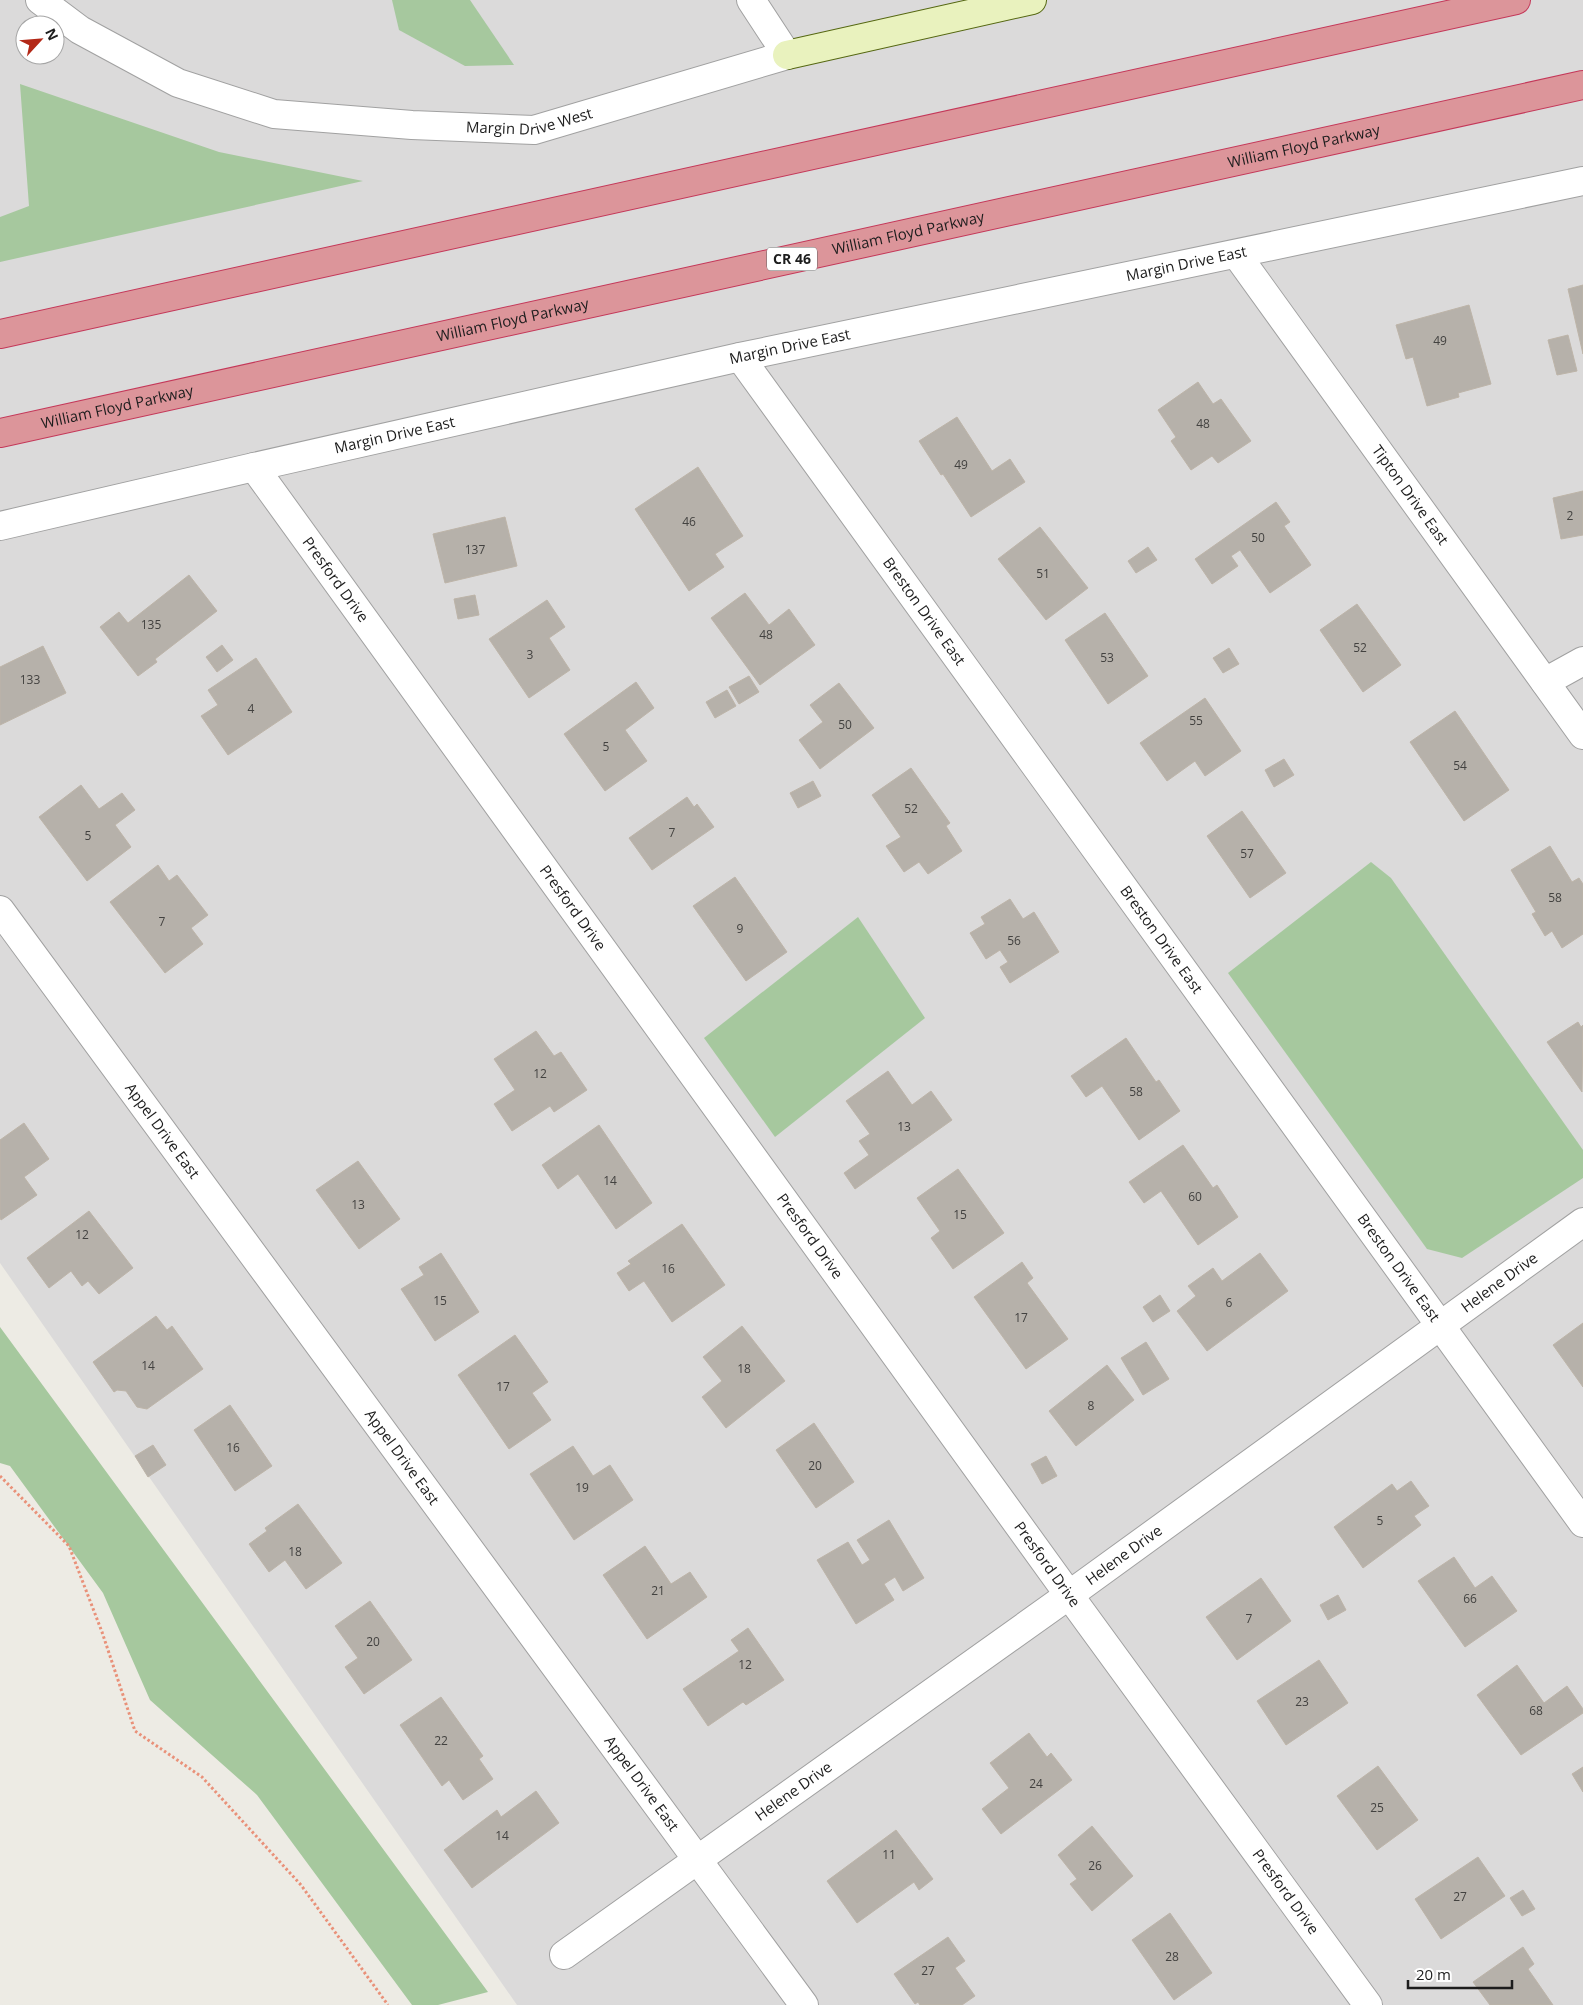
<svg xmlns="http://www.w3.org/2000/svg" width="1583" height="2005" font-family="'Open Sans',sans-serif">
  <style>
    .residential { fill: #dbdada; fill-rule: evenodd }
    .forest { fill: #a6c89e }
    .building { fill: #b6b1aa; stroke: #bdb4a8 }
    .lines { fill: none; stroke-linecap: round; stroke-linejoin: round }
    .street-casing { stroke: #a1a1a1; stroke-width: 30 }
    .secondary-casing { stroke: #556711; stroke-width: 30 }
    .highway-casing { stroke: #c43859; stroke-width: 30 }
    .path { stroke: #e99179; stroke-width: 3; stroke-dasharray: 2.5 2.5; stroke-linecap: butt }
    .street { stroke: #fff; stroke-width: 28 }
    .secondary { stroke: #e9f2be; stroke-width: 28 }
    .highway { stroke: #dc959a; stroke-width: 28 }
    .labels { text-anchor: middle; stroke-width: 5; stroke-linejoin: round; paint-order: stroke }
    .number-label { font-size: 12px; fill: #434240 }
    .shield { fill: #fff; stroke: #616161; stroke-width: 1 }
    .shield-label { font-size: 14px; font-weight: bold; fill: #1d1d1d }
    .street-label { font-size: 15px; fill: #1d1d1d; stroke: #fff }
  </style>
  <rect width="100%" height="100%" fill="#edebe4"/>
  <path class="residential" d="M0,0h1583v2005h-1066l-517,-742zM25,25h30v30h-30z"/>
  <g class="forest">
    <path d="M392,0h78l44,65 -49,1 -66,-36z"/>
    <path d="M20,84l199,68 144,29 -363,81v-45l29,-11z"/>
    <path d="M1371,862l20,16 192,272v28l-121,80 -35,-9 -199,-276z"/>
    <path d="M858,917l67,101 -150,119 -71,-99z"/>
    <path d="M0,1327l488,665 -50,13h-26l-155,-210 -107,-95 -47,-107 -93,-127 -10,-3z"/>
  </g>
  <g class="building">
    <path d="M1583,285v69l-15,-65z"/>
    <path d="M1469,305l22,79 -33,9 1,4 -32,9 -14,-49 -7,2 -10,-34z"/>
    <path d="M1568,335l9,36 -20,4 -9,-35z"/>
    <path d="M1198,382l15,22 8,-5 30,42 -33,22 -6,-7 -21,14 -20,-29 5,-4 -18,-27z"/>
    <path d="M957,417l35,54 18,-12 15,23 -54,35 -28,-43 -2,1 -22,-34z"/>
    <path d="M698,467l45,69 -28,18 9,13 -35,24 -54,-82z"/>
    <path d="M1583,491v44l-22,4 -8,-41z"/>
    <path d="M1276,502l14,20 -6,4 27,39 -41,28 -30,-43 -9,6 7,10 -26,18 -17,-25z"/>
    <path d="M505,517l12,49 -72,17 -12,-49z"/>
    <path d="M1040,527l48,61 -42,32 -48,-61z"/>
    <path d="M1148,547l9,13 -21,13 -8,-12z"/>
    <path d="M189,575l28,36 -62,48 2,3 -19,14 -38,-49 19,-15 9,11z"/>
    <path d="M745,593l24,32 20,-16 26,36 -55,40 -49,-67z"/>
    <path d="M475,595l4,20 -21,4 -4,-20z"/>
    <path d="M547,600l18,27 -16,11 21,32 -41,28 -40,-59z"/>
    <path d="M1357,604l44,61 -38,27 -43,-62z"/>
    <path d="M1105,613l43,63 -40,28 -43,-64z"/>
    <path d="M222,645l11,15 -16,12 -11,-15z"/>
    <path d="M43,646l23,47 -66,32v-58z"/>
    <path d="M1229,648l10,16 -16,9 -10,-15z"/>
    <path d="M256,658l36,54 -64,43 -27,-39 17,-11 -10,-15z"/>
    <path d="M749,676l10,16 -20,12 -10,-17z"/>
    <path d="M636,682l18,26 -29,22 22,31 -42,30 -41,-57z"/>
    <path d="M839,683l35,45 -54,41 -21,-29 24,-18 -13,-17z"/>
    <path d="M727,690l9,16 -21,12 -9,-16z"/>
    <path d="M1205,698l36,53 -36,25 -10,-15 -28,20 -27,-38z"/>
    <path d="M1455,711l54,79 -45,31 -54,-79z"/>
    <path d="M1284,759l10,16 -20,12 -9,-17z"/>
    <path d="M911,768l39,55 -4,3 16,25 -34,23 -9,-12 -15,10 -18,-26 15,-9 -29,-42z"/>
    <path d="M813,781l8,15 -23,12 -8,-15z"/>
    <path d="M81,785l18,24 23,-16 13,17 -20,15 16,22 -44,34 -48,-64z"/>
    <path d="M687,797l7,10 3,-3 17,23 -62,43 -23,-32z"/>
    <path d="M1242,811l44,62 -36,25 -43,-62z"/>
    <path d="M1550,846l22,36 7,-4 4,6v50l-21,14 -10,-17 -7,5 -13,-22 4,-2 -25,-42z"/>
    <path d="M158,865l11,16 8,-6 31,40 -17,13 12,16 -38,29 -55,-71z"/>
    <path d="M735,877l52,75 -41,29 -53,-75z"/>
    <path d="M1010,899l13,20 11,-7 25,40 -49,31 -10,-16 8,-5 -8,-12 -14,9 -16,-26 15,-9 -4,-7z"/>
    <path d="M1578,1022l3,5 2,-2 -1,67 -35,-50z"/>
    <path d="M536,1031l18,25 7,-4 26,38 -33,22 -4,-6 -38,25 -18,-27 21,-14 -21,-31z"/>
    <path d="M1126,1038l30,44 3,-2 21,31 -41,29 -37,-54 -16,11 -15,-21z"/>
    <path d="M888,1071l24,34 19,-14 21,29 -97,69 -11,-16 25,-18 -10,-14 11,-7 -24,-33z"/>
    <path d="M24,1123l25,36 -25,18 13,18 -36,25 -1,-2v-78z"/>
    <path d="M599,1125l53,78 -36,26 -38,-55 -20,15 -16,-24z"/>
    <path d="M1183,1145l30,43 4,-3 21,32 -40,28 -37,-54 -17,12 -15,-21z"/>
    <path d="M358,1161l42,58 -41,30 -43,-59z"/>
    <path d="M958,1169l46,64 -51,36 -22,-31 9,-7 -23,-33z"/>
    <path d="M89,1211l44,57 -34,26 -11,-13 -6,5 -11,-15 -22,17 -22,-30z"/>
    <path d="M682,1224l43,61 -53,37 -28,-41 -15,10 -12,-18 14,-9 -3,-3z"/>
    <path d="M441,1253l38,59 -44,29 -34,-52 23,-14 -5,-8z"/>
    <path d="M1260,1253l28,38 -81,60 -30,-40 19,-15 -8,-10 25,-18 9,13z"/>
    <path d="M1022,1262l11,16 -6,5 41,56 -42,30 -52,-72z"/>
    <path d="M1160,1295l10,16 -17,11 -10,-15z"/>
    <path d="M156,1316l11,14 5,-4 31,43 -56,40 -10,-2 -11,-16 -9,-1 -3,2 -21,-30z"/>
    <path d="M1583,1323v64l-30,-42z"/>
    <path d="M742,1326l43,55 -59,47 -24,-31 20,-16 -19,-24z"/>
    <path d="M515,1335l33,47 -16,11 19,27 -42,29 -51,-74z"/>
    <path d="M1146,1342l23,37 -26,16 -22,-37z"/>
    <path d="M1107,1365l27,35 -58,46 -27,-35z"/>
    <path d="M230,1405l42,61 -37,25 -41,-61z"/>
    <path d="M814,1423l40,59 -38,26 -40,-58z"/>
    <path d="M153,1445l13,20 -18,12 -13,-21z"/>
    <path d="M573,1446l20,30 17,-11 23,35 -59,40 -44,-66z"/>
    <path d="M1046,1456l11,20 -15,8 -11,-20z"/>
    <path d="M1411,1481l18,25 -15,10 7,9 -58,43 -29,-41 58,-43 5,7z"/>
    <path d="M298,1504l44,59 -36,26 -21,-29 -16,12 -20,-28 18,-13 -2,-3z"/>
    <path d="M889,1520l35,58 -21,13 -8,-14 -11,7 10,16 -38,24 -39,-64 31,-18 14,23 8,-5 -13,-20z"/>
    <path d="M645,1546l26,38 19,-12 17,25 -60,42 -44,-64z"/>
    <path d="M1454,1557l21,31 17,-12 25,35 -52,36 -47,-66z"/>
    <path d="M1261,1578l30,43 -54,39 -31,-43z"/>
    <path d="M1338,1595l8,15 -18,10 -8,-15z"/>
    <path d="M370,1601l42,59 -48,34 -19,-27 13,-9 -23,-32z"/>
    <path d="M748,1628l36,52 -38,25 -3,-3 -35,24 -25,-37 56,-38 -8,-11z"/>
    <path d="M1319,1660l29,43 -62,42 -29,-44z"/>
    <path d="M1517,1665l27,38 23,-17 16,23v4l-62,42 -44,-60z"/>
    <path d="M441,1697l42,59 -4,3 14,20 -30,21 -14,-20 -7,6 -42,-61z"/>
    <path d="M1029,1733l18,24 4,-4 21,27 -71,54 -19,-25 27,-21 -19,-25z"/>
    <path d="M1378,1766l40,54 -41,30 -40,-54z"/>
    <path d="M1583,1767v25l-11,-18z"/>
    <path d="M536,1791l23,32 -87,65 -28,-38 53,-40 4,7z"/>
    <path d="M1092,1826l41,50 -41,35 -22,-27 7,-5 -19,-24z"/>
    <path d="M896,1830l37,49 -14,11 -5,-8 -57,41 -30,-42z"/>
    <path d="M1478,1857l27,39 -64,43 -26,-40z"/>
    <path d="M1523,1890l12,19 -13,7 -12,-18z"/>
    <path d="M1170,1913l42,60 -38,27 -42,-60z"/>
    <path d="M948,1937l17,24 -10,7 20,28 -13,9h-42l-2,-3 -3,2 -21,-30z"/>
    <path d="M1523,1947l11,17 -6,5 25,36h-63l-17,-23z"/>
  </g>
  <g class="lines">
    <defs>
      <g id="street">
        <path id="s1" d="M40,0l40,30 98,53 96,31 138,11 122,5 253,-75 -36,-55"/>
        <path id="s2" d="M1237,255l346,480"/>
        <path id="s3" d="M740,357l843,1166"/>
        <path id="s4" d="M254,467l815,1128 299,410"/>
        <path id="s5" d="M0,526l254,-59 486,-110 843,-176"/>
        <path d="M1545,682l38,-21"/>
        <path id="s6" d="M0,910l804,1095"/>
        <path id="s7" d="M564,1955l505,-360 514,-373"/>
      </g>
      <path id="secondary" d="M787,55l245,-55"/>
      <g id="highway">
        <path d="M0,334l1516,-334"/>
        <path id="s8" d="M0,433l1583,-348"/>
      </g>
    </defs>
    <use href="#street" class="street-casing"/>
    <use href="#secondary" class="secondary-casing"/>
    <use href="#highway" class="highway-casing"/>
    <path class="path" d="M0,1476l69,70 33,86 33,99 67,46 99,108 87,120"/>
    <use href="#street" class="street"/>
    <use href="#secondary" class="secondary"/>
    <use href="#highway" class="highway"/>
  </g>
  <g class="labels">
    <g class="number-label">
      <text x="1440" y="345">49</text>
      <text x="1203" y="428">48</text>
      <text x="961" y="469">49</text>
      <text x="1570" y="520">2</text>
      <text x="689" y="526">46</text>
      <text x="1258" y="542">50</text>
      <text x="475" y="554">137</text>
      <text x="1043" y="578">51</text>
      <text x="151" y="629">135</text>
      <text x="766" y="639">48</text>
      <text x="1360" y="652">52</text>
      <text x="530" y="659">3</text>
      <text x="1107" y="662">53</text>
      <text x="30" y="684">133</text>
      <text x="251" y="713">4</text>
      <text x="1196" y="725">55</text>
      <text x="845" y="729">50</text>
      <text x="606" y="751">5</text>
      <text x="1460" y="770">54</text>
      <text x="911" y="813">52</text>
      <text x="672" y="837">7</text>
      <text x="88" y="840">5</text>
      <text x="1247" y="858">57</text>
      <text x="1555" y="902">58</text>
      <text x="162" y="926">7</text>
      <text x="740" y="933">9</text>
      <text x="1014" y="945">56</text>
      <text x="540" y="1078">12</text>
      <text x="1136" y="1096">58</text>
      <text x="904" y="1131">13</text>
      <text x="610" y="1185">14</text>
      <text x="1195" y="1201">60</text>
      <text x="358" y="1209">13</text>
      <text x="960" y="1219">15</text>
      <text x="82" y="1239">12</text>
      <text x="668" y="1273">16</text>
      <text x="440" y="1305">15</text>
      <text x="1229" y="1307">6</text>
      <text x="1021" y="1322">17</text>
      <text x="148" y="1370">14</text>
      <text x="744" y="1373">18</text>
      <text x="503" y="1391">17</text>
      <text x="1091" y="1410">8</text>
      <text x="233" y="1452">16</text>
      <text x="815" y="1470">20</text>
      <text x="582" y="1492">19</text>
      <text x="1380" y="1525">5</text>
      <text x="295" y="1556">18</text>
      <text x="658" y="1595">21</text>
      <text x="1470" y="1603">66</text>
      <text x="1249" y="1623">7</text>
      <text x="373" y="1646">20</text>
      <text x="745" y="1669">12</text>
      <text x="1302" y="1706">23</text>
      <text x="1536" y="1715">68</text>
      <text x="441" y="1745">22</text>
      <text x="1036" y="1788">24</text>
      <text x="1377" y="1812">25</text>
      <text x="502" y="1840">14</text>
      <text x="889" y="1859">11</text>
      <text x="1095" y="1870">26</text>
      <text x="1460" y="1901">27</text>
      <text x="1172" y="1961">28</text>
      <text x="928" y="1975">27</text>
    </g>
    <rect class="shield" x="767" y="247.5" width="50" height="23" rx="4"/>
    <g class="shield-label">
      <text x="792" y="264">CR 46</text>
    </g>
    <g class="street-label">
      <text dy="5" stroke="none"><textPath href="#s1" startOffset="519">Margin Drive West</textPath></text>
      <text dy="5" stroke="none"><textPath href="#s8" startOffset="1335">William Floyd Parkway</textPath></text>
      <text dy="5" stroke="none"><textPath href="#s8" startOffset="930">William Floyd Parkway</textPath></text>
      <text dy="5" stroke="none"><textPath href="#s5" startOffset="1215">Margin Drive East</textPath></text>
      <text dy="5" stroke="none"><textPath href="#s8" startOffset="525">William Floyd Parkway</textPath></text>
      <text dy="5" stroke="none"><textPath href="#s5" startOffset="810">Margin Drive East</textPath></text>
      <text dy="5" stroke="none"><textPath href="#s8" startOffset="120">William Floyd Parkway</textPath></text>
      <text dy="5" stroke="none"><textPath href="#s5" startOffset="405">Margin Drive East</textPath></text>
      <text dy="5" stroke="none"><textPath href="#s2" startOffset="296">Tipton Drive East</textPath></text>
      <text dy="5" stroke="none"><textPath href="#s4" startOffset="139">Presford Drive</textPath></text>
      <text dy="5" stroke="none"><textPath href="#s3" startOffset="314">Breston Drive East</textPath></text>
      <text dy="5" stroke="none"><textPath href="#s4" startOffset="544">Presford Drive</textPath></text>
      <text dy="5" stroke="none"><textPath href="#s3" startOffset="719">Breston Drive East</textPath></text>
      <text dy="5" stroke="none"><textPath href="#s6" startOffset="274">Appel Drive East</textPath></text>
      <text dy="5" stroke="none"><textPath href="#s4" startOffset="949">Presford Drive</textPath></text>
      <text dy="5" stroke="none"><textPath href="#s3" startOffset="1124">Breston Drive East</textPath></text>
      <text dy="5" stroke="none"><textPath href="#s7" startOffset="1152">Helene Drive</textPath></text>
      <text dy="5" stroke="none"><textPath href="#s6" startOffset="679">Appel Drive East</textPath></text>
      <text dy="5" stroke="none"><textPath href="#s7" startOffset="688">Helene Drive</textPath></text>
      <text dy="5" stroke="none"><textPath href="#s4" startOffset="1354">Presford Drive</textPath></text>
      <text dy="5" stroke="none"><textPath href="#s6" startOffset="1084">Appel Drive East</textPath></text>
      <text dy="5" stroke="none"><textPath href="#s7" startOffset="282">Helene Drive</textPath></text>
      <text dy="5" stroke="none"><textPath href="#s4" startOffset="1759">Presford Drive</textPath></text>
    </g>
  </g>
  <g transform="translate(40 40) rotate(64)"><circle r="24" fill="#ffffff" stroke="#a5a5a5"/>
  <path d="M0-4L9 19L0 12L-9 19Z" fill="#b32817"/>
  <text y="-8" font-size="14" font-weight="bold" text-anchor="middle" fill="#1d1d1d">N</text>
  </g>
  <path d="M1408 1980v8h104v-8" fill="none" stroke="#1d1d1d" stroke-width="2.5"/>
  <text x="1416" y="1980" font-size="15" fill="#1d1d1d" stroke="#ffffff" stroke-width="4" paint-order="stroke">20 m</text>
</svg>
